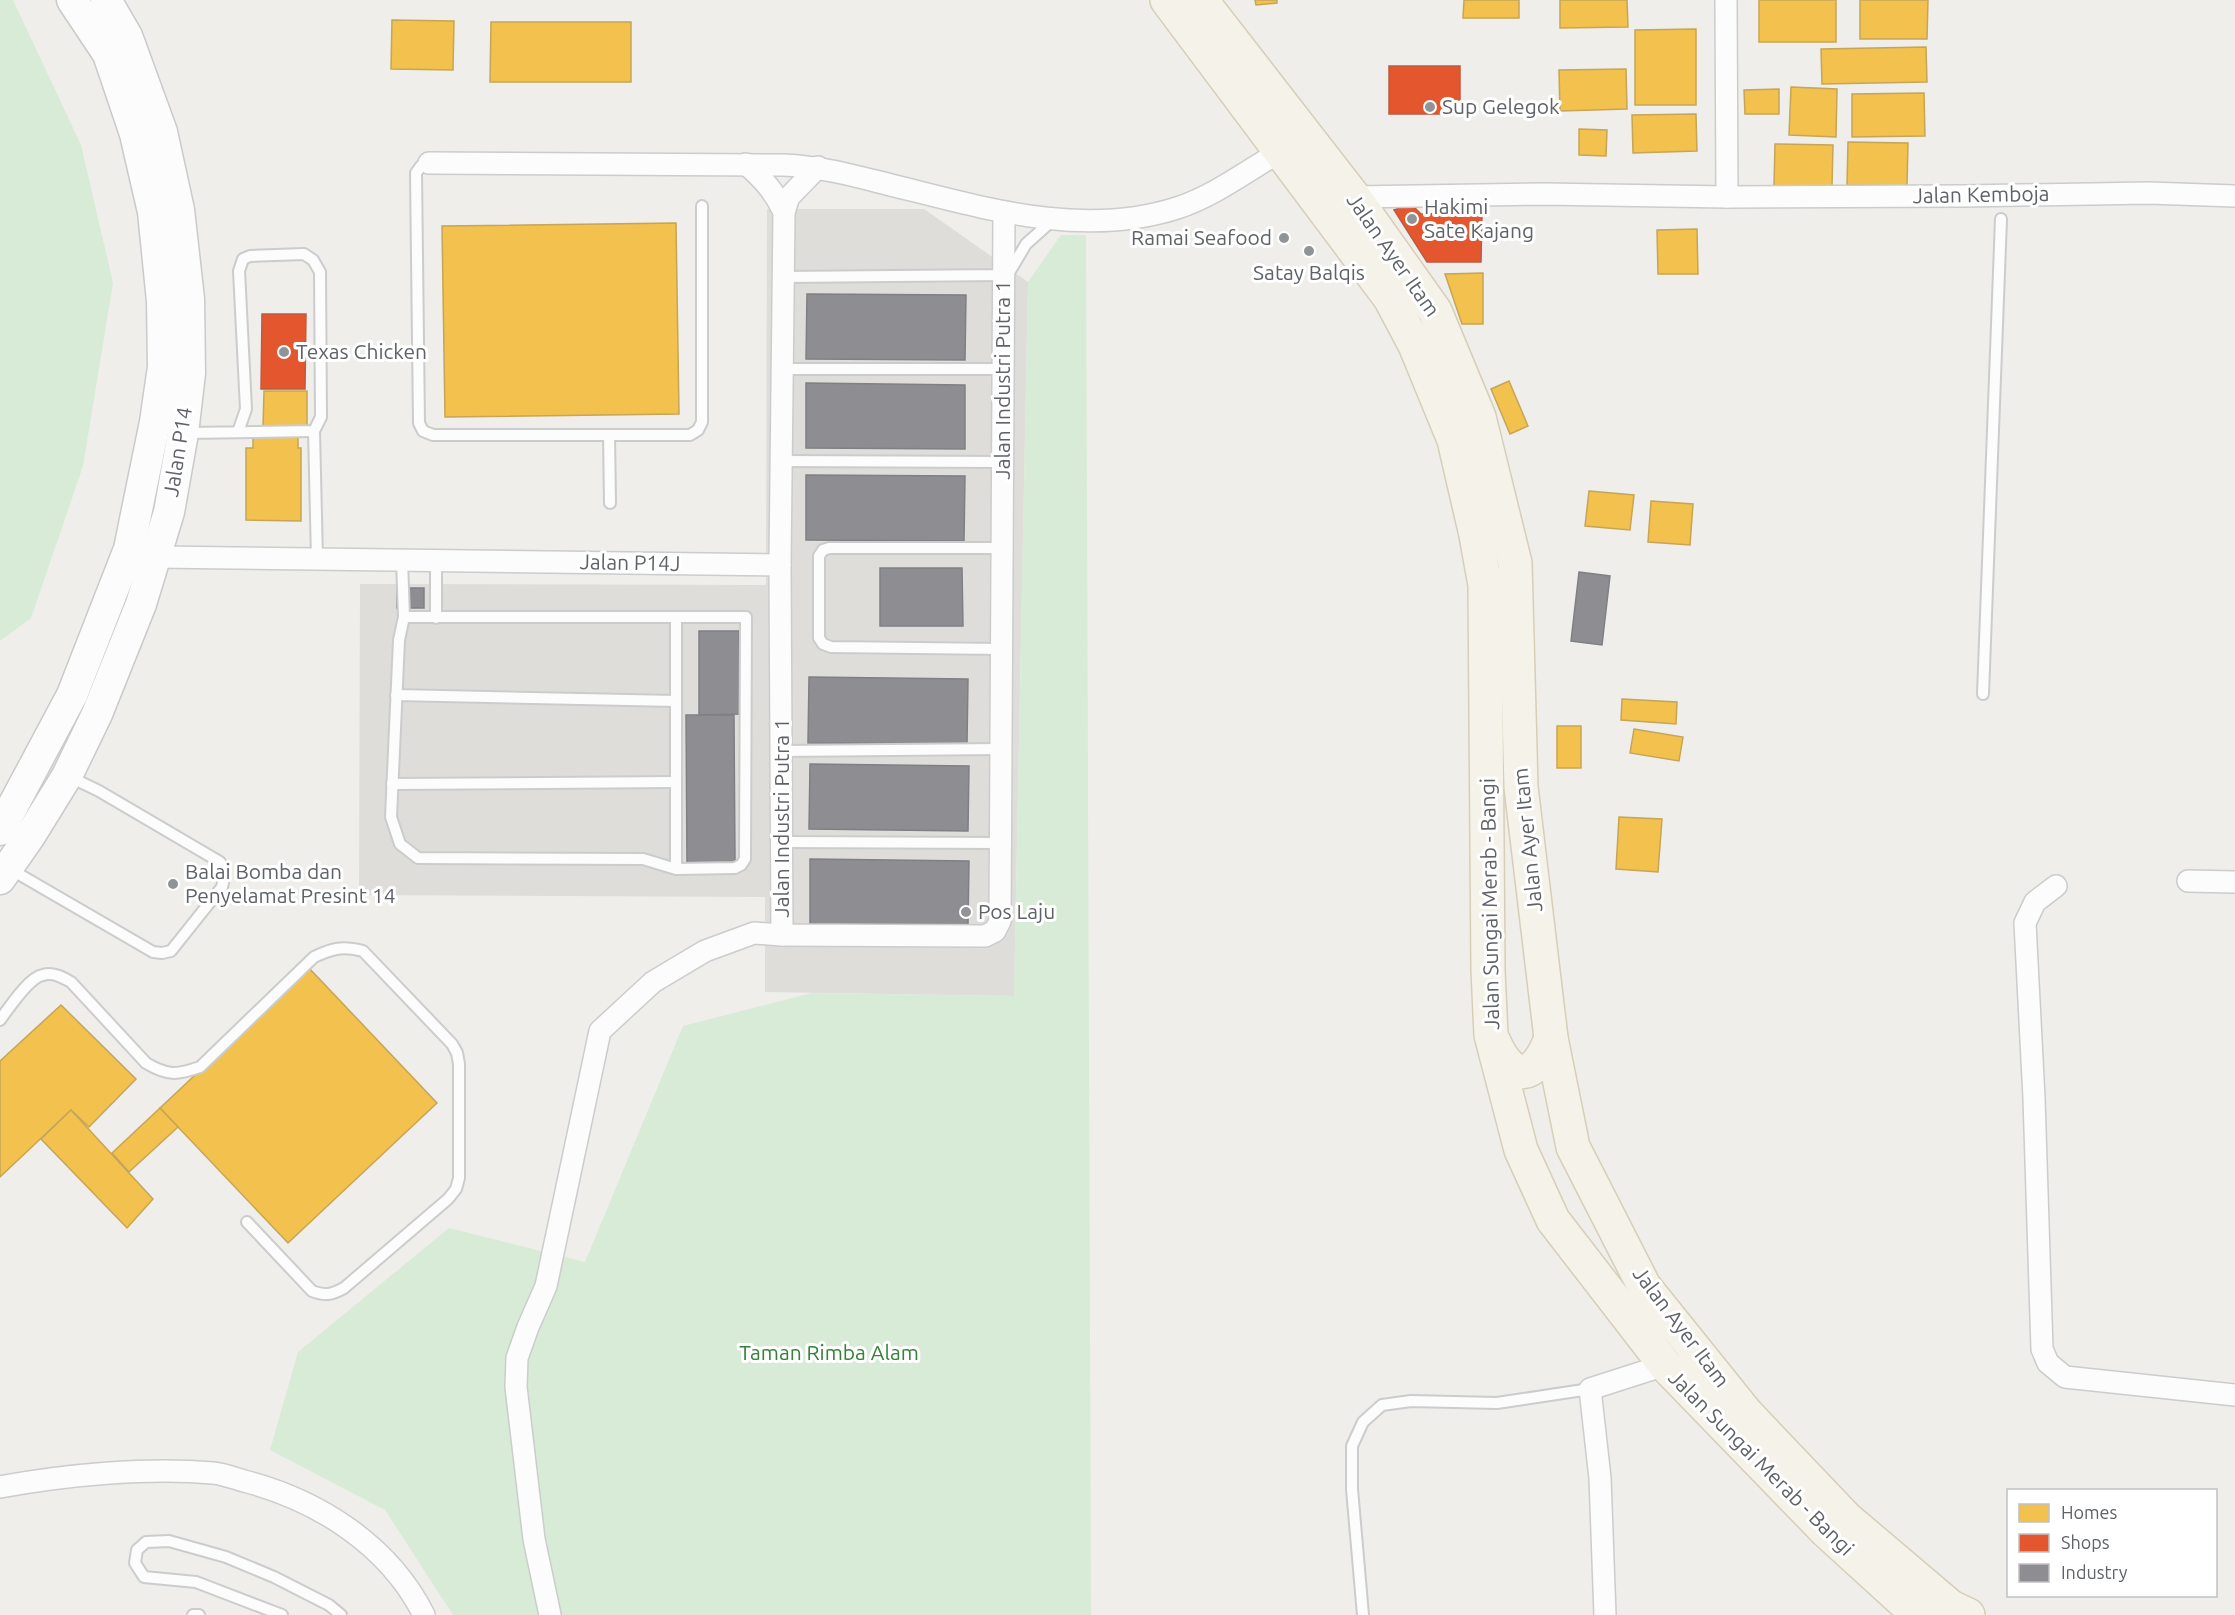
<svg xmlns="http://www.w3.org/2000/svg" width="2235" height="1615" font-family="Ubuntu,sans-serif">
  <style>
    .industrial { fill: #dfddda }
    .green { fill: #d8ebd6 }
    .homes { fill: #f2c14e; stroke: #c6a556; stroke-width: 1.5 }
    .shops { fill: #e4572e; stroke: #bc5b3f; stroke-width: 1.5 }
    .industry { fill: #8d8d92; stroke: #7f8085; stroke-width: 1.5 }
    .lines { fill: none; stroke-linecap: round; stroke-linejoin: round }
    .lane-casing { stroke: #cbcccc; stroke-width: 14 }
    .street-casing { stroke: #cbcccc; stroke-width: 24 }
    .secondary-casing { stroke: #cacacb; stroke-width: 33 }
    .primary-casing { stroke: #d7ceb8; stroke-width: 36 }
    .lane { stroke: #fdfcfc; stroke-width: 10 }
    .street { stroke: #fdfcfc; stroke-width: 21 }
    .secondary { stroke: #fdfcfc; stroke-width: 30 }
    .primary { stroke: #f4f2e9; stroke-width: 33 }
    .poi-dot { fill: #919496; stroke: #fff; stroke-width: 2 }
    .labels { text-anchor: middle; stroke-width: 6; stroke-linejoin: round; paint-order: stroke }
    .poi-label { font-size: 21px; fill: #5f6368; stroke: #fff; text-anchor: start }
    .street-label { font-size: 21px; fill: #5f6368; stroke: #fff }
    .park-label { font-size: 21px; fill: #348238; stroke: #fff }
  </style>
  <rect width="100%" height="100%" fill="#efeeea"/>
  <path class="industrial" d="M767,209h157l104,73 -14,714 -249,-4v-95l-406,-2 1,-311 406,1z"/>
  <g class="green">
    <path d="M0,0h13l68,145 32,138 -30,183 -52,152 -31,23z"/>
    <path d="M1061,235h25l5,1380h-638l-68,-105 -115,-60 28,-98 151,-124 136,34 98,-236 129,-33 202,3 14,-714z"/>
  </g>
  <g class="homes">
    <path d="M1255,0h22v3l-21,2z"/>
    <path d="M1464,0h55v18h-56z"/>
    <path d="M1560,0h67l1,27 -68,1z"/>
    <rect x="1759" y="0" width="77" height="42"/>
    <path d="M1860,0h68l-1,39h-67z"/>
    <path d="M392,20l62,1 -1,49 -62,-1z"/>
    <path d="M491,22h140v60h-141z"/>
    <path d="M1696,29v76h-61v-75z"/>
    <path d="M1926,47l1,35 -105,2 -1,-35z"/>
    <path d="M1626,69l1,40 -67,2 -1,-41z"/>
    <path d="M1791,87l46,2 -1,48 -47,-2z"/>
    <path d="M1779,89v25h-34l-1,-24z"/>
    <path d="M1924,93l1,43 -73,1v-43z"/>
    <path d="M1696,114l1,37 -64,2 -1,-38z"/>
    <path d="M1579,129l28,1 -1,26 -27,-1z"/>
    <path d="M1848,142l60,1 -1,43 -60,-1z"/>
    <path d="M1775,144l58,1 -1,42 -58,-1z"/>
    <path d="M676,223l3,191 -234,3 -3,-191z"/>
    <path d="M1697,229l1,45h-40l-1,-44z"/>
    <path d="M1483,273v51h-21l-17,-50z"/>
    <path d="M1509,381l19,45 -18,8 -19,-45z"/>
    <path d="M264,391h43v37h-44z"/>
    <path d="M253,428h45v20h3v73l-55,-1v-72h7z"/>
    <path d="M1589,491l45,4 -4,35 -45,-4z"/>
    <path d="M1651,501l42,3 -3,41 -42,-3z"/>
    <path d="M1622,699l55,3 -1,22 -55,-4z"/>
    <rect x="1557" y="726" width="24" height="42"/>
    <path d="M1634,729l49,8 -4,24 -49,-8z"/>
    <path d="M1619,817l43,2 -4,53 -42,-3z"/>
    <path d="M309,968l128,135 -149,140 -128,-135z"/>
    <path d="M61,1005l75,74 -47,48 -18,-17 -71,67v-116z"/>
    <path d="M160,1108l18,19 -49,45 -17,-19z"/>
    <path d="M71,1110l82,89 -26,29 -86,-89z"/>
  </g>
  <g class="shops">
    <rect x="1389" y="66" width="71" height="48"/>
    <path d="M1411,204l10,10 61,-1 -1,49h-54l-33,-52z"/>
    <path d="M262,314h44l-1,75h-44z"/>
  </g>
  <g class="industry">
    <path d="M807,294l159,1 -1,65 -159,-1z"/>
    <path d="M806,383l159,2v64l-159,-1z"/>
    <path d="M806,475l159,1 -1,65 -158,-1z"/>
    <path d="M880,568h82l1,58h-83z"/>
    <path d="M1579,572l31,4 -8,69 -31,-4z"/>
    <rect x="397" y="588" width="27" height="20"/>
    <path d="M699,631h40l1,83 -41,1z"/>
    <path d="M809,677l159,2 -1,65 -159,-1z"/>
    <path d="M686,715h48l1,148 -48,1z"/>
    <path d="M810,764l159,2 -1,65 -159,-2z"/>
    <path d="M810,859l159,2 -1,64 -158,-1z"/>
  </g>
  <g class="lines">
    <defs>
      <g id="lane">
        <path d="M429,163l-8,3 -5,7 3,250 4,8 10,4h257l8,-5 4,-8v-216"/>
        <path d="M784,277l220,-2 6,-4 16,-27 28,-25"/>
        <path d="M783,369h220"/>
        <path d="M314,431l3,128"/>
        <path d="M186,433l128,-2 7,-14 -1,-145 -7,-12 -9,-6 -54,2 -7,3 -4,12 7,138 -8,23"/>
        <path d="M609,435l1,68"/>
        <path d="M782,461l220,1"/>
        <path d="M402,560l2,57"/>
        <path d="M436,560v58"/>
        <path d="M676,617h70l-1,242 -4,6 -6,3 -59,1 -33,-10 -225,-1 -18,-14 -9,-27 8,-177 5,-23h272v252"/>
        <path d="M1001,649l-170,-2 -8,-3 -4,-6v-82l4,-6 6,-2h173"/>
        <path d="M1983,694l18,-475"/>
        <path d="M396,695l280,6"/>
        <path d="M782,751l218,-2"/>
        <path d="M392,784l284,-2"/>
        <path d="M782,842l218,1"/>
        <path d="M10,869l143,83 9,1 9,-2 51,-64 3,-13 -5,-12 -121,-71 -29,-14"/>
        <path d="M0,1020c9,-12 29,-43 43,-45 10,-3 19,2 28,7l75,81c22,13 31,12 54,4l114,-110c19,-9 28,-11 49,-6l89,93 5,9 2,11v114l-3,11 -8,10 -104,89c-13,7 -19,8 -32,3l-65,-69"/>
        <path d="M193,1615h6"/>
        <path d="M282,1615l-86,-33 -52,-5 -9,-14 2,-13 9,-8 23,-1 57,16 48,20 55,28 12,10"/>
        <path d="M1363,1615l-11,-126v-43l11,-24 19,-17 29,-4 86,2 93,-14"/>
      </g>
      <g id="street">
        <path d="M1726,0l1,197"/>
        <path d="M429,163l355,2c38,2 67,10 103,19 94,23 194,55 290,24 37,-12 70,-37 104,-57"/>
        <path d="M746,164c18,16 28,27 38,48"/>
        <path d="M818,167l-29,30 -5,15 -4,353 2,370 203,1 10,-5 5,-10 4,-709"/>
        <path d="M1354,197l190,-3 183,3 237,-1 185,-3 86,3"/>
        <path d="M144,554l12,3 624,8"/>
        <path d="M2188,881l47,1"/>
        <path d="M2056,886l-21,16 -10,21 9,175 8,251 6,14 17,14 170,18"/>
        <path d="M0,1487c65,-12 147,-20 213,-14 10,1 21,5 31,8 74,19 145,64 180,134"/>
        <path d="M550,1615l-16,-76 -18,-152 1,-29 11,-31 18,-41 54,-255 53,-49 52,-31 49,-18 28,2"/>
        <path d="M1605,1615l-5,-137 -10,-89 75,-24"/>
      </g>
      <g id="secondary">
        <path d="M0,830l72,-135 57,-146 26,-127 8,-55 -1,-66 -9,-89 -18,-78 -27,-80 -36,-54"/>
        <path d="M0,879l30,-43 37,-60 30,-62 44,-110 28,-92 14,-79 7,-60 -1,-74 -10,-89 -17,-78 -35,-96 -21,-36"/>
      </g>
      <g id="primary">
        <path d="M1167,0l223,298 25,47 39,95 22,95 9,50 3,385 3,65 30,115 32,70 112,145 161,166 79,72 18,12"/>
        <path d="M1201,0l153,197 81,114 44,106 36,146 6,224 30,251 22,109 71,139 103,128 99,104 105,89 17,8"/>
        <path d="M1494,1042c19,43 42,37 57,-4"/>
      </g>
    </defs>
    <use href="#lane" class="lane-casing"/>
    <use href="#street" class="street-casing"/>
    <use href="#secondary" class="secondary-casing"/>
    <use href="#primary" class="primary-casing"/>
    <use href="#lane" class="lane"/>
    <use href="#street" class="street"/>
    <use href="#secondary" class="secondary"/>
    <use href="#primary" class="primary"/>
  </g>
  <g class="poi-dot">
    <circle cx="1430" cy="107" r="6"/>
    <circle cx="1412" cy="219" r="6"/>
    <circle cx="1284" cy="238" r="6"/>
    <circle cx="1309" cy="251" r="6"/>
    <circle cx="284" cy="352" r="6"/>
    <circle cx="173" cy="884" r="6"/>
    <circle cx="966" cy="912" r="6"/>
  </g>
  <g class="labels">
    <g class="poi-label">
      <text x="1442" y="114">Sup Gelegok</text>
      <text x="1424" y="214">Hakimi<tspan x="1424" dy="24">Sate Kajang</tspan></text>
      <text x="1272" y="245" text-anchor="end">Ramai Seafood</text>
      <text x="1309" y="280" text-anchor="middle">Satay Balqis</text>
      <text x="296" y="359">Texas Chicken</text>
      <text x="185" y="879">Balai Bomba dan<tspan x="185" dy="24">Penyelamat Presint 14</tspan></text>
      <text x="978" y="919">Pos Laju</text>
    </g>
    <g class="street-label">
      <text transform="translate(1981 195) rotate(-1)" y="7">Jalan Kemboja</text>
      <text transform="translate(1393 255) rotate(55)" y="7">Jalan Ayer Itam</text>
      <text transform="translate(1003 380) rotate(-90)" y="7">Jalan Industri Putra 1</text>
      <text transform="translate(178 452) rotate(-81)" y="7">Jalan P14</text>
      <text transform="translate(630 563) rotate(1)" y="7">Jalan P14J</text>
      <text transform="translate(782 818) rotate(-90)" y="7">Jalan Industri Putra 1</text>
      <text transform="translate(1528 840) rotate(-96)" y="7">Jalan Ayer Itam</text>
      <text transform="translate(1490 904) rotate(-91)" y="7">Jalan Sungai Merab - Bangi</text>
      <text transform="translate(1681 1327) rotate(53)" y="7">Jalan Ayer Itam</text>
      <text transform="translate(1761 1463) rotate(45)" y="7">Jalan Sungai Merab - Bangi</text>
    </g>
    <g class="park-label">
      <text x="829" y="1360">Taman Rimba Alam</text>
    </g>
  </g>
  <rect x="2007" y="1489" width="210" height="108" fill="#ffffff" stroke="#bfc1c3" stroke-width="1.5"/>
  <rect x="2019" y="1504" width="30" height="18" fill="#f2c14e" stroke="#bfc1c3" stroke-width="1.5"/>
  <text x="2061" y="1519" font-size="18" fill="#5f6368">Homes</text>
  <rect x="2019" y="1534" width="30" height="18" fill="#e4572e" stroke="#bfc1c3" stroke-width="1.5"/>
  <text x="2061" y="1549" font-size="18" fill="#5f6368">Shops</text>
  <rect x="2019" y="1564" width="30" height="18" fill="#8d8d92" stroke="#bfc1c3" stroke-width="1.5"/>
  <text x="2061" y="1579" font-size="18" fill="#5f6368">Industry</text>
</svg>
